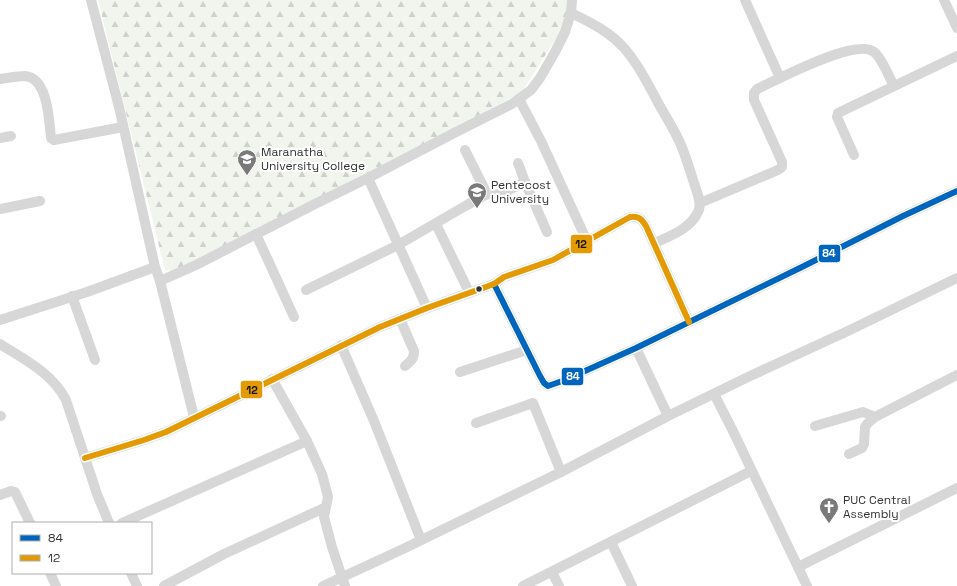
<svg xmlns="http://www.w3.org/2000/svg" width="957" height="586" font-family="'Space Grotesk',sans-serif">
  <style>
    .forest { fill: url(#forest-firs) }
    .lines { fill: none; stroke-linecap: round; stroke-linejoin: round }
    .minor { stroke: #d7d7d7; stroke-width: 10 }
    .bus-1-casing { stroke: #fff; stroke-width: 9 }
    .bus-2-casing { stroke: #fff; stroke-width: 9 }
    .bus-1 { stroke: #0065bd; stroke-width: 6 }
    .bus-2 { stroke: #e39a05; stroke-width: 6 }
    .bus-dot { fill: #333; stroke: #fff; stroke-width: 1.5 }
    .labels { text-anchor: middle; stroke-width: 4; stroke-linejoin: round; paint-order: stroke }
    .poi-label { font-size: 12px; fill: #333; stroke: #fff; text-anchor: start }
    .line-badge { stroke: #fff; stroke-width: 1.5 }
    .badge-label { font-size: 11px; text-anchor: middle; font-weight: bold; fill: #fff }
    .pale-badge-label { font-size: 11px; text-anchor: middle; font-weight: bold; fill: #111 }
  </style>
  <defs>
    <pattern id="forest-firs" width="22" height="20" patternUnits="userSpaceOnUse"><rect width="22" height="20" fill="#f1f5ed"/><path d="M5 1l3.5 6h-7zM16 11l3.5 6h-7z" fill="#cfd2cc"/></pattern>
  </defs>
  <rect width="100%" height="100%" fill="#fff"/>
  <path class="forest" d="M98,0h471l-3,23 -45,70 -340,178 -16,-1z"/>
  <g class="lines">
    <g class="minor">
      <path d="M91,0l28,107 36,160 5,14 34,136"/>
      <path d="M745,0l35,78"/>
      <path d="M944,0l13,28"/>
      <path d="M571,13c19,9 39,19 53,35 13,15 22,32 31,49 8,16 19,31 26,48 5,12 9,25 13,38 2,8 9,20 4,29 -8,17 -28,24 -43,31"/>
      <path d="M0,79c8,-1 17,-3 25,-3 23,2 24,44 26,62l3,2 69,-13"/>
      <path d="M519,99l22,42 46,100"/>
      <path d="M0,138l11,-2"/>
      <path d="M465,150l22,44"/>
      <path d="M854,155l-17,-38 1,-4 119,-57"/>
      <path d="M518,163l7,19 22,50"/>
      <path d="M368,178l59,130"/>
      <path d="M700,203l78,-33 4,-3v-5l-28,-62v-7l3,-4c20,-9 99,-52 117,-37 8,6 15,25 20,34"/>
      <path d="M0,209l40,-8"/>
      <path d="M436,224l33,68"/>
      <path d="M256,234l38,83"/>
      <path d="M160,281l36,-16 117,-60 55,-27 88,-46 56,-28 19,-14 9,-12 15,-26 10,-20 6,-19 1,-13"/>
      <path d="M494,284l46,92 4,7 4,3 17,-6 71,-32 168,-82 99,-50 54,-25"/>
      <path d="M306,290l92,-45 69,-40 20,-11 8,1 10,-3 20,-10"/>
      <path d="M72,296l23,64"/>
      <path d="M400,319l14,32c0,8 -3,10 -9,15"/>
      <path d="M0,320l87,-28 68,-25"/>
      <path d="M0,344c25,16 52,29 66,56l31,94 12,29"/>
      <path d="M341,345l33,76 47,119"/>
      <path d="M636,348l32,68"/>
      <path d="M460,372l67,-22"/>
      <path d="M272,379l35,62 15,33 6,23 -4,20 8,30 13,39"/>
      <path d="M714,394l18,35 75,157"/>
      <path d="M0,416h1"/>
      <path d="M476,423l57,-20 28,69"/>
      <path d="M815,426l48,-14 12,5"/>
      <path d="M849,454l13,-6 2,-4 1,-17 3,-4 7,-6 82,-42"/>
      <path d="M85,458l59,-18 22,-8 214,-105 47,-19 67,-24 10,-7 49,-17 77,-43c8,-1 11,1 16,9l43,96"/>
      <path d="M0,495l11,-4 4,1 15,31"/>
      <path d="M122,523l185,-82"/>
      <path d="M611,542l21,44"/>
      <path d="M798,567l159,-79"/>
      <path d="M552,572l7,14"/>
      <path d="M50,573l6,13"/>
      <path d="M131,573l6,13"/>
      <path d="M164,586l60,-32 100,-46"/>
      <path d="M323,586l80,-37 158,-77 107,-56 80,-39 102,-47 107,-52"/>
      <path d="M523,586l228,-115"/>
    </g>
    <defs>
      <path id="bus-1" d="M494,284l46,92 4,7 4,3 17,-6 71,-32 168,-82 99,-50 54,-25"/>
      <path id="bus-2" d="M85,458l59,-18 22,-8 214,-105 47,-19 67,-24 10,-7 49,-17 77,-43c8,-1 11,1 16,9l43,96"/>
    </defs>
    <use href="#bus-1" class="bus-1-casing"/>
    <use href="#bus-2" class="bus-2-casing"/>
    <use href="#bus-1" class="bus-1"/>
    <use href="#bus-2" class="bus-2"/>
  </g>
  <defs>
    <symbol id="university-pin" viewBox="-11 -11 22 30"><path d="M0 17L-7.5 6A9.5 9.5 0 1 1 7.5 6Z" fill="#7a7a7a" stroke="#fff"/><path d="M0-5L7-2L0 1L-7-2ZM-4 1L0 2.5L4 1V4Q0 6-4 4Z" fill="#fff"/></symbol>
    <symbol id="church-pin" viewBox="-11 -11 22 30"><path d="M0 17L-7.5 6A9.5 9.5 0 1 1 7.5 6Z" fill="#7a7a7a" stroke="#fff"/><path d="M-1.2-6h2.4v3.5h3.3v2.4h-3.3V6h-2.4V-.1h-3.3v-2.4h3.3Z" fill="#fff"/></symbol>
  </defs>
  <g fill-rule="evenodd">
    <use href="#university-pin" x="236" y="148" width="22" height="30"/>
    <use href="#university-pin" x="466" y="181" width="22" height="30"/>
    <use href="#church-pin" x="818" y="496" width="22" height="30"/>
  </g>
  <circle class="bus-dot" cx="479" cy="289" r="3.5"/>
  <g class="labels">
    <g class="poi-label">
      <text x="261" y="156">Maranatha<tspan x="261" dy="14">University College</tspan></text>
      <text x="491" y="189">Pentecost<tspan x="491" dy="14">University</tspan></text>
      <text x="843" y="504">PUC Central<tspan x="843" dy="14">Assembly</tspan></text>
    </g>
  </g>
  <g class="line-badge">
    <rect x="570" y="234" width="23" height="20" rx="4" fill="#e39a05"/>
    <rect x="818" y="244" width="23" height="19" rx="4" fill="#0065bd"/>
    <rect x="561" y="367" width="23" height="19" rx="4" fill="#0065bd"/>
    <rect x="240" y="380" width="23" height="19" rx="4" fill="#e39a05"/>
  </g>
  <g class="badge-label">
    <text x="829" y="257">84</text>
    <text x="573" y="380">84</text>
  </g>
  <g class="pale-badge-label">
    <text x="581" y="248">12</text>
    <text x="252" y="394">12</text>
  </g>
  <rect x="12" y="522" width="140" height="52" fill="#ffffff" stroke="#adadad"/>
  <rect x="20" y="535" width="20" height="6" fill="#0065bd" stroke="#adadad"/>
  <text x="48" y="542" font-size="12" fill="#333333">84</text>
  <rect x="20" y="555" width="20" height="6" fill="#e39a05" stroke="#adadad"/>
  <text x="48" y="562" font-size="12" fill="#333333">12</text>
</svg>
